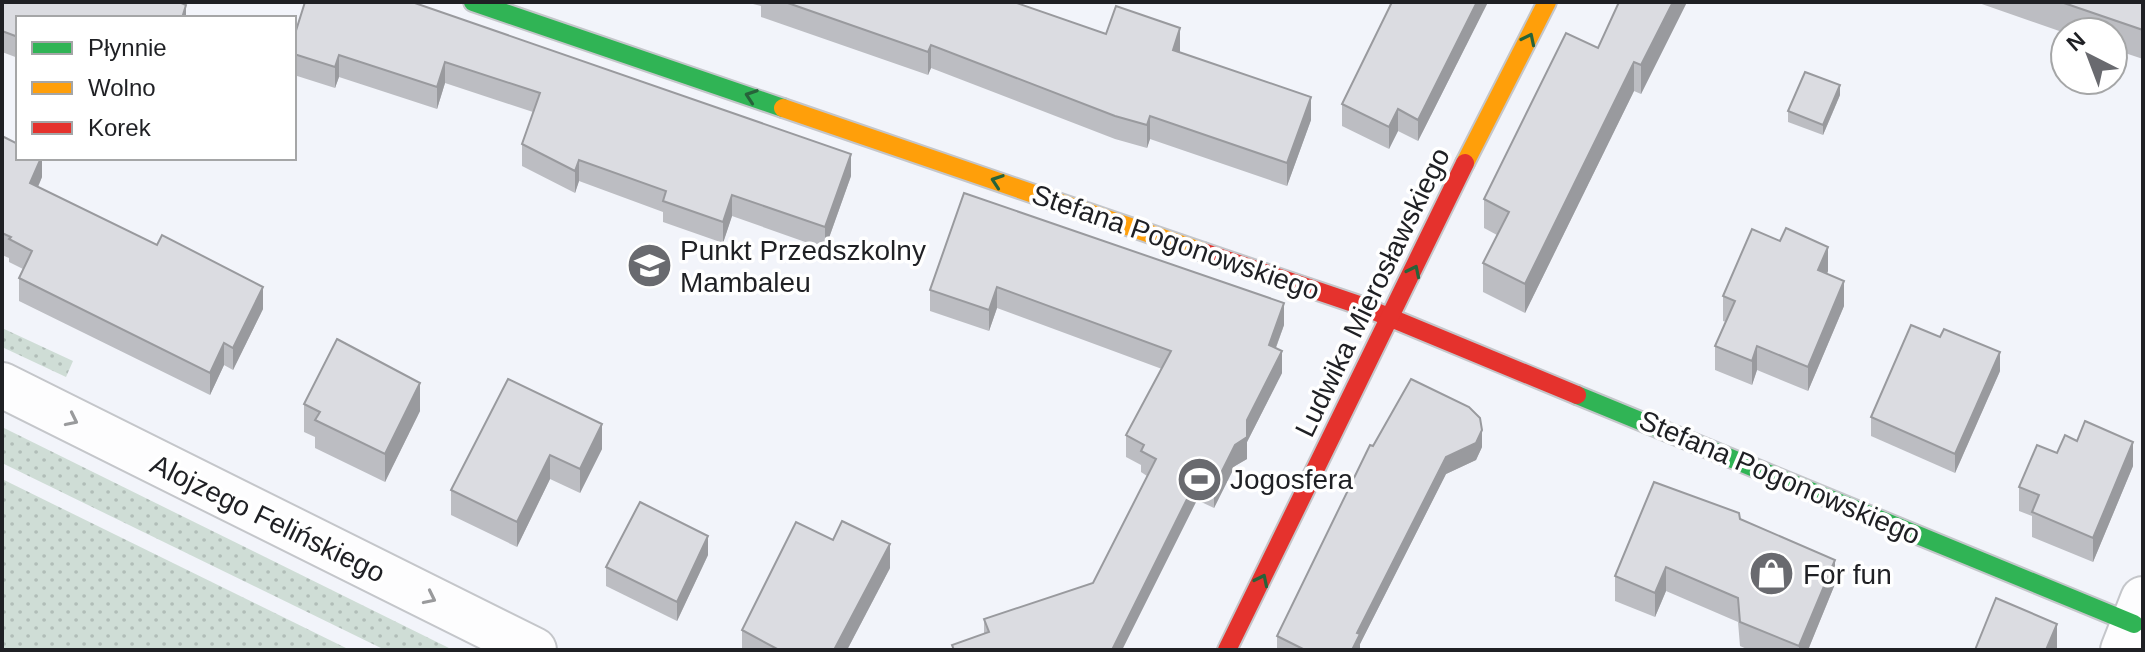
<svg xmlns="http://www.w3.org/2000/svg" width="2145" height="652" font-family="Helvetica,sans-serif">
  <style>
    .grass { fill: url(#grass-dots) }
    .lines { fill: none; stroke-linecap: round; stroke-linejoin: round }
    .street-casing { stroke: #c4c6ca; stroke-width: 48 }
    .fast-casing { stroke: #c4c6ca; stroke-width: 22 }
    .slow-casing { stroke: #c4c6ca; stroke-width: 22 }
    .jam-casing { stroke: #c4c6ca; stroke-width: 22 }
    .street { stroke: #fdfdfe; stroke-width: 44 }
    .fast { stroke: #30b455; stroke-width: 18 }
    .slow { stroke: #ff9f0a; stroke-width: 18 }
    .jam { stroke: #e5322d; stroke-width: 18 }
    .wall { fill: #bcbdc2 }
    .shaded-wall { fill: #999a9e }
    .building { fill: #dbdce1; stroke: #999a9e; stroke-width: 2 }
    .oneway { stroke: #27633a }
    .oneway2 { stroke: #999a9c }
    .labels { text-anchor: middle; stroke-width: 7; stroke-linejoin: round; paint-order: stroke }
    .street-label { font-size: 28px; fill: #1f2024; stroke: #fff }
    .poi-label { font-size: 28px; fill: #1f2024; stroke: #fff; text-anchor: start }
  </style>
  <defs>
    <pattern id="grass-dots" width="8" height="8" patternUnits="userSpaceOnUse" patternTransform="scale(2)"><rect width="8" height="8" fill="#cfddd6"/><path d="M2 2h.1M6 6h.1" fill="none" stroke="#b1bdb8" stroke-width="1.8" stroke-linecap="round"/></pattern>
  </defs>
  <rect width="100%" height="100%" fill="#f2f4fa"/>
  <g class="grass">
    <path d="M2,328l71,33 -7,16 -64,-30z"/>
    <path d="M2,427l451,223h-68l-383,-187z"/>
    <path d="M2,479l348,171h-348z"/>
  </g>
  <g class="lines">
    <defs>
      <g id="street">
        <path d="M2,385l532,265"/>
        <path d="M2123,650l20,-51"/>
      </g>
      <g id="fast">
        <path d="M473,2l310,106"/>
        <path d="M1577,395l557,229"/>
      </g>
      <g id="slow">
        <path d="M783,108l420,144"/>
        <path d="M1465,163l82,-161"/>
      </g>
      <g id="jam">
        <path d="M1203,252l159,54 215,89"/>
        <path d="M1227,650l238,-487"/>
      </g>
    </defs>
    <use href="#street" class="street-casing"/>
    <use href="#fast" class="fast-casing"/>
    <use href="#slow" class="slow-casing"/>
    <use href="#jam" class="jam-casing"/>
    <use href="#street" class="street"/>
    <use href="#fast" class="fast"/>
    <use href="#slow" class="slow"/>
    <use href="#jam" class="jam"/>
  </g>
  <g class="wall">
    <path d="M2,2l184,16h-168v40l-16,-6z"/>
    <path d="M305,2l546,174 -26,73 -93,-33 -9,27 -60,-21v-10l-84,-31 -4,12 -53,-27v-22l11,-32 -88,-29 -8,26 -98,-32 -4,11 -41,-13v-38z"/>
    <path d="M753,2h261l92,32 74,18 131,68 -24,66 -137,-47 -3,9 -32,-9 -184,-71 -3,7 -167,-58v-11l-8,-2z"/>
    <path d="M1488,2l-70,139 -20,-10 -9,18 -47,-23v-22z"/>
    <path d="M1619,2h68l-46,92 -7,-3 -109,222 -42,-21v-29l14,-28 -13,-7v-29l114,-151z"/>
    <path d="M1976,2h167v57l-30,-10v-17l-48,1z"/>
    <path d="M1840,95l-17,40 -35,-13v-11z"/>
    <path d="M2,136l40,22v19l-4,10 225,122 -30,61 -9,-5 -14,30 -191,-94v-23l4,-9 -14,-7v-4l-7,-3z"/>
    <path d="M964,193l320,132 -8,23 6,25 -35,69v17l-12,7 -21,42 -17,-8 -75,150h-170v-5l32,-11v-15l109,-36 54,-107 -6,-4v-7l-15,-8v-22l36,-66 -165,-61 -8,23 -59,-20v-21z"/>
    <path d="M1828,271l-1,3 17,32 -36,85 -51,-21 -5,15 -37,-15v-24l11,-24 -3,-1v-25z"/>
    <path d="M2000,371l-45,102 -84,-37v-19z"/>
    <path d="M508,379l94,70 -22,44 -30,-14 -33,68 -66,-32v-25z"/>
    <path d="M304,404l116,7 -35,71 -70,-34v-11l-11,-5z"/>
    <path d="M1373,446l109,1 -6,13 -30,14 -86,170v6h-83v-14z"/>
    <path d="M2057,453l76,13 -40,96 -61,-25v-21l-13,-5v-24z"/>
    <path d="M1740,519l95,65 -27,66h-59l-9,-4 -2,-24 -72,-31 -11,26 -40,-16v-25z"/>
    <path d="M708,555l-31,66 -71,-35v-19z"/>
    <path d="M890,568l-43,82h-105v-20z"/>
  </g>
  <g class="shaded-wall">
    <path d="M1477,2h11l-70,139v-21z"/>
    <path d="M1673,2h14l-46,92v-29z"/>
    <path d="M186,5v13h-4z"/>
    <path d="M1180,28v23l-7,22v-23z"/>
    <path d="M931,45v23l-3,7v-23z"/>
    <path d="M339,55v22l-4,11v-21z"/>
    <path d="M445,62v21l-8,26v-22z"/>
    <path d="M1634,62v29l-109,222v-29z"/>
    <path d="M1840,85v10l-17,40v-10z"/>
    <path d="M1311,97v23l-24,66v-23z"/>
    <path d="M1398,109v22l-9,18v-22z"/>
    <path d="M1150,116v23l-3,9v-23z"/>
    <path d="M851,154v22l-26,73v-22z"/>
    <path d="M41,158h1v19l-12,28v-22z"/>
    <path d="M579,160v21l-4,12v-22z"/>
    <path d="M732,195v21l-9,27v-21z"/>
    <path d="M1828,247v24l-10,23v-24z"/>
    <path d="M1844,281v25l-36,85v-24z"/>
    <path d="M263,287v22l-30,61v-22z"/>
    <path d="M997,287v21l-8,23v-21z"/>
    <path d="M1284,303v22l-15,41v-21z"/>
    <path d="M224,343v22l-14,30v-22z"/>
    <path d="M1757,346v24l-5,15v-24z"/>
    <path d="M1282,351v22l-35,69v-22z"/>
    <path d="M2000,352v19l-45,102v-19z"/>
    <path d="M420,383v28l-35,71v-28z"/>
    <path d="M602,424v25l-22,44v-24z"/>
    <path d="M1482,430v17l-6,13 -30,14 -86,170v6h-8l5,-17 89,-176z"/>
    <path d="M1247,437v22l-12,7 -21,42v-21l21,-42z"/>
    <path d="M2133,442v24l-40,96v-24z"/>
    <path d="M550,455v24l-33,68v-25z"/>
    <path d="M1197,479v21l-75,150h-10z"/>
    <path d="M708,536v19l-31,66v-19z"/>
    <path d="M890,544v24l-43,82h-13z"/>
    <path d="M1835,560v24l-27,66h-9v-4z"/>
    <path d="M1666,567v24l-11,26v-24z"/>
    <path d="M2057,624v26h-11z"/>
  </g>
  <g class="building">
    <path d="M2,2h177l7,3 -4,13h-164v19l-16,-6z"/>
    <path d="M305,2h107l439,152 -26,73 -93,-32 -9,27 -60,-21 3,-10 -87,-31 -4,11 -53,-27 18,-51 -95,-31 -8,25 -98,-32 -4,12 -41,-13v-17z"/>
    <path d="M785,2h229l92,32 10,-28 64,22 -7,22 138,47 -24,66 -137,-47 -3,9 -32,-9 -184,-71 -3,7z"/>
    <path d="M1392,2h85l-59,118 -20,-11 -9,18 -47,-23z"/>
    <path d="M1619,2h54l-32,63 -7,-3 -109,222 -42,-21 26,-51 -25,-13 82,-166 32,15z"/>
    <path d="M2061,2h82v28z"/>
    <path d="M1805,72l35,13 -17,40 -35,-14z"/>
    <path d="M2,136l16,8v14h23l-11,25 127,62 5,-10 101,52 -30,61 -9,-5 -14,30 -191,-95 13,-27 -23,-12 2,-2 -9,-4z"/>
    <path d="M964,193l320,110 -15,42 13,6 -35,69v17l-12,8 -21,42 -17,-8 -85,171h-158l-2,-5 37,-13 -5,-13 109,-36 63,-124 -15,-8 3,-6 -18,-10 45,-84 -174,-64 -8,23 -59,-20z"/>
    <path d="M1786,228l42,19 -10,23 26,11 -36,86 -51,-21 -5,15 -37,-15 20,-45 -12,-5 29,-67 28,12z"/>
    <path d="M1911,325l29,12 4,-8 56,23 -45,102 -84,-37z"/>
    <path d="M337,339l83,44 -35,71 -70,-34 5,-8 -16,-8z"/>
    <path d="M508,379l94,45 -22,45 -30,-14 -33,67 -66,-32z"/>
    <path d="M1411,379l58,28 11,11 2,12 -6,13 -30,14 -89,176 3,1 -8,16h-47l-28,-14 93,-191 3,1z"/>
    <path d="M2085,421l48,21 -40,96 -61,-26 7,-17 -20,-8 18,-42 20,8 8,-18 12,6z"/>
    <path d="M1654,482l85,31 1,6 95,41 -36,86 -59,-24 -2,-24 -72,-31 -11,26 -40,-17z"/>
    <path d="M640,502l68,34 -31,66 -71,-35z"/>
    <path d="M842,521l48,23 -56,106h-55l-37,-20 54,-108 37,18z"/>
    <path d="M1996,598l61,26 -11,26h-71z"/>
  </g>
  <defs><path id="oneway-chevron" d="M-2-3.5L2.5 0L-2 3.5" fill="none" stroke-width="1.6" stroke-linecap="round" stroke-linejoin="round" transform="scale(2)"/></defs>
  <g class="oneway">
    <use href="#oneway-chevron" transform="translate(1529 39) rotate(-64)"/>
    <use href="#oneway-chevron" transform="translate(751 96) rotate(-161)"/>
    <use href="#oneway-chevron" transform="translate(997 181) rotate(-161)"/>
    <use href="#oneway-chevron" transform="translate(1414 271) rotate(-64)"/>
    <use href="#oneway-chevron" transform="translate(1262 580) rotate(-64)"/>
  </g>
  <g class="oneway2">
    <use href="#oneway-chevron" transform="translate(72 420) rotate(26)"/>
    <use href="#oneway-chevron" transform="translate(430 598) rotate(26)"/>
  </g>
  <defs>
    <symbol id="school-disc" viewBox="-11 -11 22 22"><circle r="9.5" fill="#696a6f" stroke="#fff"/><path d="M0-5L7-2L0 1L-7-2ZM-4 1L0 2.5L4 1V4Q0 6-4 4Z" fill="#fff"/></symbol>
    <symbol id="stadium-disc" viewBox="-11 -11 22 22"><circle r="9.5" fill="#696a6f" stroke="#fff"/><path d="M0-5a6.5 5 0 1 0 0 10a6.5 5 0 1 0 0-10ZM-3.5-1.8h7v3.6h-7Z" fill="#fff"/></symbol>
    <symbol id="shop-disc" viewBox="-11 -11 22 22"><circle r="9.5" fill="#696a6f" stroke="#fff"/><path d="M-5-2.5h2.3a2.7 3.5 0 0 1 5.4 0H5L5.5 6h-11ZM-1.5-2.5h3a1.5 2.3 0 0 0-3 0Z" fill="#fff"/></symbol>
  </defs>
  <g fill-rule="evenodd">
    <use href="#school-disc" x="624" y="240" width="51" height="51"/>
    <use href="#stadium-disc" x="1174" y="454" width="51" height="51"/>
    <use href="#shop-disc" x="1746" y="548" width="51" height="51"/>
  </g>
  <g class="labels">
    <g class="street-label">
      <text transform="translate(1176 242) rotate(19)" y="10">Stefana Pogonowskiego</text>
      <text transform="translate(1372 292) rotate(-64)" y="10">Ludwika Mierosławskiego</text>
      <text transform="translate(1780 477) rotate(23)" y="10">Stefana Pogonowskiego</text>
      <text transform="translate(268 518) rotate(26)" y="10">Alojzego Felińskiego</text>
    </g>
    <g class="poi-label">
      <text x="680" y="260">Punkt Przedszkolny<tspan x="680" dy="32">Mambaleu</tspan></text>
      <text x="1230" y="489">Jogosfera</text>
      <text x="1803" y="584">For fun</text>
    </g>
  </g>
  <rect width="2145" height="652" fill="none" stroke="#1f2024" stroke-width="8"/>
  <rect x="16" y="16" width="280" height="144" fill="#ffffff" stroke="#a5a6a7" stroke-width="2"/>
  <rect x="32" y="42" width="40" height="12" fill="#30b455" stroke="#a5a6a7" stroke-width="2"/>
  <text x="88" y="56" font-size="24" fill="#1f2024">Płynnie</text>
  <rect x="32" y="82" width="40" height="12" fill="#ff9f0a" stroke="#a5a6a7" stroke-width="2"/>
  <text x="88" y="96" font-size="24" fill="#1f2024">Wolno</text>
  <rect x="32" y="122" width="40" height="12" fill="#e5322d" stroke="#a5a6a7" stroke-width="2"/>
  <text x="88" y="136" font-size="24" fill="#1f2024">Korek</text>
  <g transform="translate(2089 56) rotate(318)"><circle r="38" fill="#ffffff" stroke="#a5a6a7" stroke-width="2"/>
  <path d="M0-6L14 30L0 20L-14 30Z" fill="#696a6f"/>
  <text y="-12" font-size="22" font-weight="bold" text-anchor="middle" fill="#1f2024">N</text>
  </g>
</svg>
